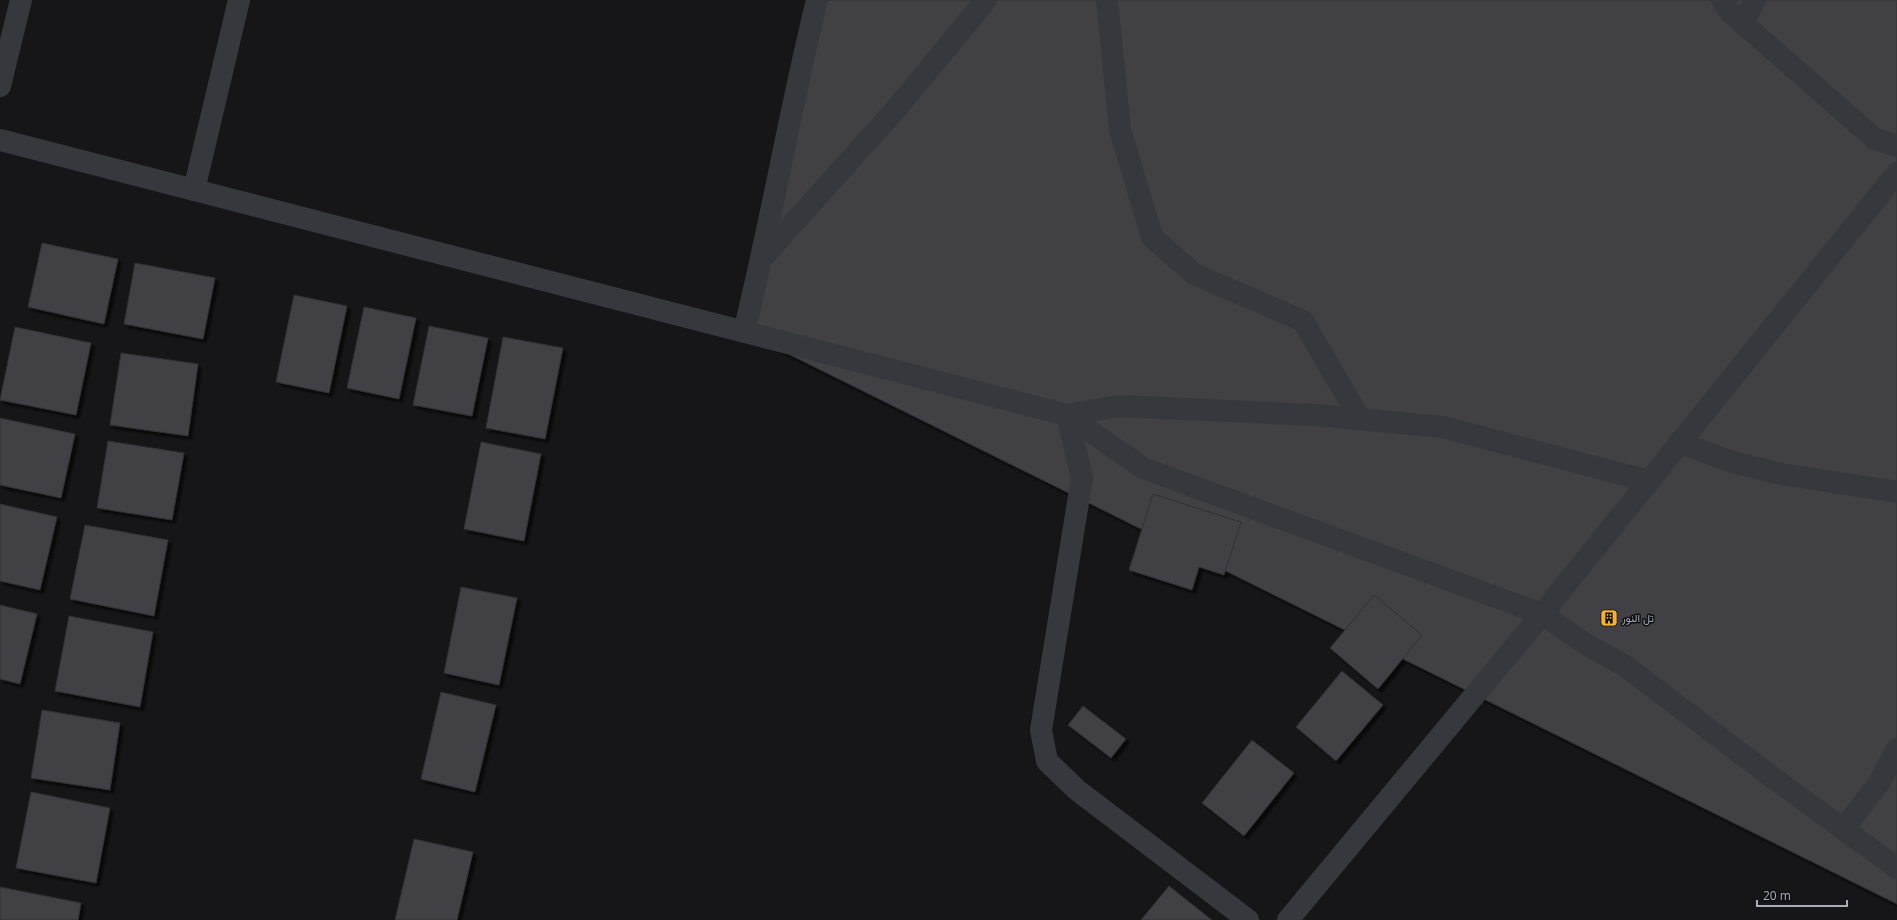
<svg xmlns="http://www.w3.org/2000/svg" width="1897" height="920" font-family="'Open Sans',Vazirmatn,sans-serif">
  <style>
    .building { fill: #404145; stroke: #303034; filter: url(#shadow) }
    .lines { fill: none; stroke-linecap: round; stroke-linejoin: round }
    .minor { stroke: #37383d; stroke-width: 22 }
    .labels { text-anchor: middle; stroke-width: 3; stroke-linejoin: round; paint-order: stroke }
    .poi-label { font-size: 11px; fill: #a8adb8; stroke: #111113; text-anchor: start }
  </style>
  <defs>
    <filter id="shadow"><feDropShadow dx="3.5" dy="3.5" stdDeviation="1" flood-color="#0009"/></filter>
  </defs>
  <rect width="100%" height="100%" fill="#161618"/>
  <g class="building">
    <path d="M825,0h1072v904l-1153,-572z"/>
    <path d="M42,243l76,16 -14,65 -76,-17z"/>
    <path d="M135,263l80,15 -12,61 -79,-15z"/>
    <path d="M294,295l53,11 -18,87 -53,-11z"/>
    <path d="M364,307l52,11 -17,81 -52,-11z"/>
    <path d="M429,326l59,12 -16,78 -59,-11z"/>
    <path d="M15,327l76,16 -15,72 -76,-15z"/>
    <path d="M503,337l60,11 -18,91 -59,-11z"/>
    <path d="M121,353l77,11 -10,72 -78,-11z"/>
    <path d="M0,418l75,16 -14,64 -61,-13z"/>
    <path d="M108,441l76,12 -12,67 -75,-12z"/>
    <path d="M481,442l60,12 -17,87 -60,-12z"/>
    <path d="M1153,494l88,28 -17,53 -25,-8 -7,23 -63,-20z"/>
    <path d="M0,504l57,13 -17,73 -40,-9z"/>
    <path d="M85,525l83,15 -14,76 -84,-17z"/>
    <path d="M461,587l56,11 -18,87 -55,-12z"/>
    <path d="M1374,595l48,40 -44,54 -48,-41z"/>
    <path d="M0,605l37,9 -17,70 -20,-5z"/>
    <path d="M69,616l84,16 -13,75 -85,-16z"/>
    <path d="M1342,671l41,34 -47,56 -40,-34z"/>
    <path d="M441,692l55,13 -21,87 -54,-13z"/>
    <path d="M1083,706l43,33 -15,19 -43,-33z"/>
    <path d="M42,710l78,13 -10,67 -79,-12z"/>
    <path d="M1252,740l42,33 -50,63 -42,-33z"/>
    <path d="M31,792l79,16 -14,75 -80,-15z"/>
    <path d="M414,839l59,13 -16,68h-62z"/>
    <path d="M1169,886l43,34h-71z"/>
    <path d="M0,887l81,16 -3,17h-78z"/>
  </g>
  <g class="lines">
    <g class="minor">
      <path d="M1107,0l13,130 32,107 42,37 109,47 57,98"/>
      <path d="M1722,0l8,12 145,127 22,7"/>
      <path d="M1743,23l12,-23"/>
      <path d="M0,86l21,-86"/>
      <path d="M0,140l1067,275 76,53 399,146 42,29 41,23 151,114 121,88"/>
      <path d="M194,190l45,-190"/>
      <path d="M762,258l134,-149 90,-109"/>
      <path d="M744,332c27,-110 46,-222 73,-332"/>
      <path d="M1679,442l50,19 52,13 116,18"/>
      <path d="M1844,828l35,-45 18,-34"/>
      <path d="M1248,920l-171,-130 -30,-29 -6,-31 41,-252 -15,-63 51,-9 198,9 127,12 205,54"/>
      <path d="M1288,920l254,-306 355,-441"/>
    </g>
  </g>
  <defs>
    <symbol id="building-square" viewBox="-11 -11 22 22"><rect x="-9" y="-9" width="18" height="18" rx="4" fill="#f2b134" stroke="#111113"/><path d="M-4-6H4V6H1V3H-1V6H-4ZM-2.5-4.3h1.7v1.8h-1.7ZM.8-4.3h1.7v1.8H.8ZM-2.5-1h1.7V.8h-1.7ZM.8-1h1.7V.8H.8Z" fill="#111"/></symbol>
  </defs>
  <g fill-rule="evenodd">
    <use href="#building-square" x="1599" y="608" width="20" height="20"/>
  </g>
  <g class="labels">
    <g class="poi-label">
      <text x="1622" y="622">تل النور</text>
    </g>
  </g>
  <path d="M1757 900v6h90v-6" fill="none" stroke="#a8adb8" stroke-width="2"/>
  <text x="1763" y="900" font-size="12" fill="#a8adb8" stroke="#111113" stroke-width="3" paint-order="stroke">20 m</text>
</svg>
